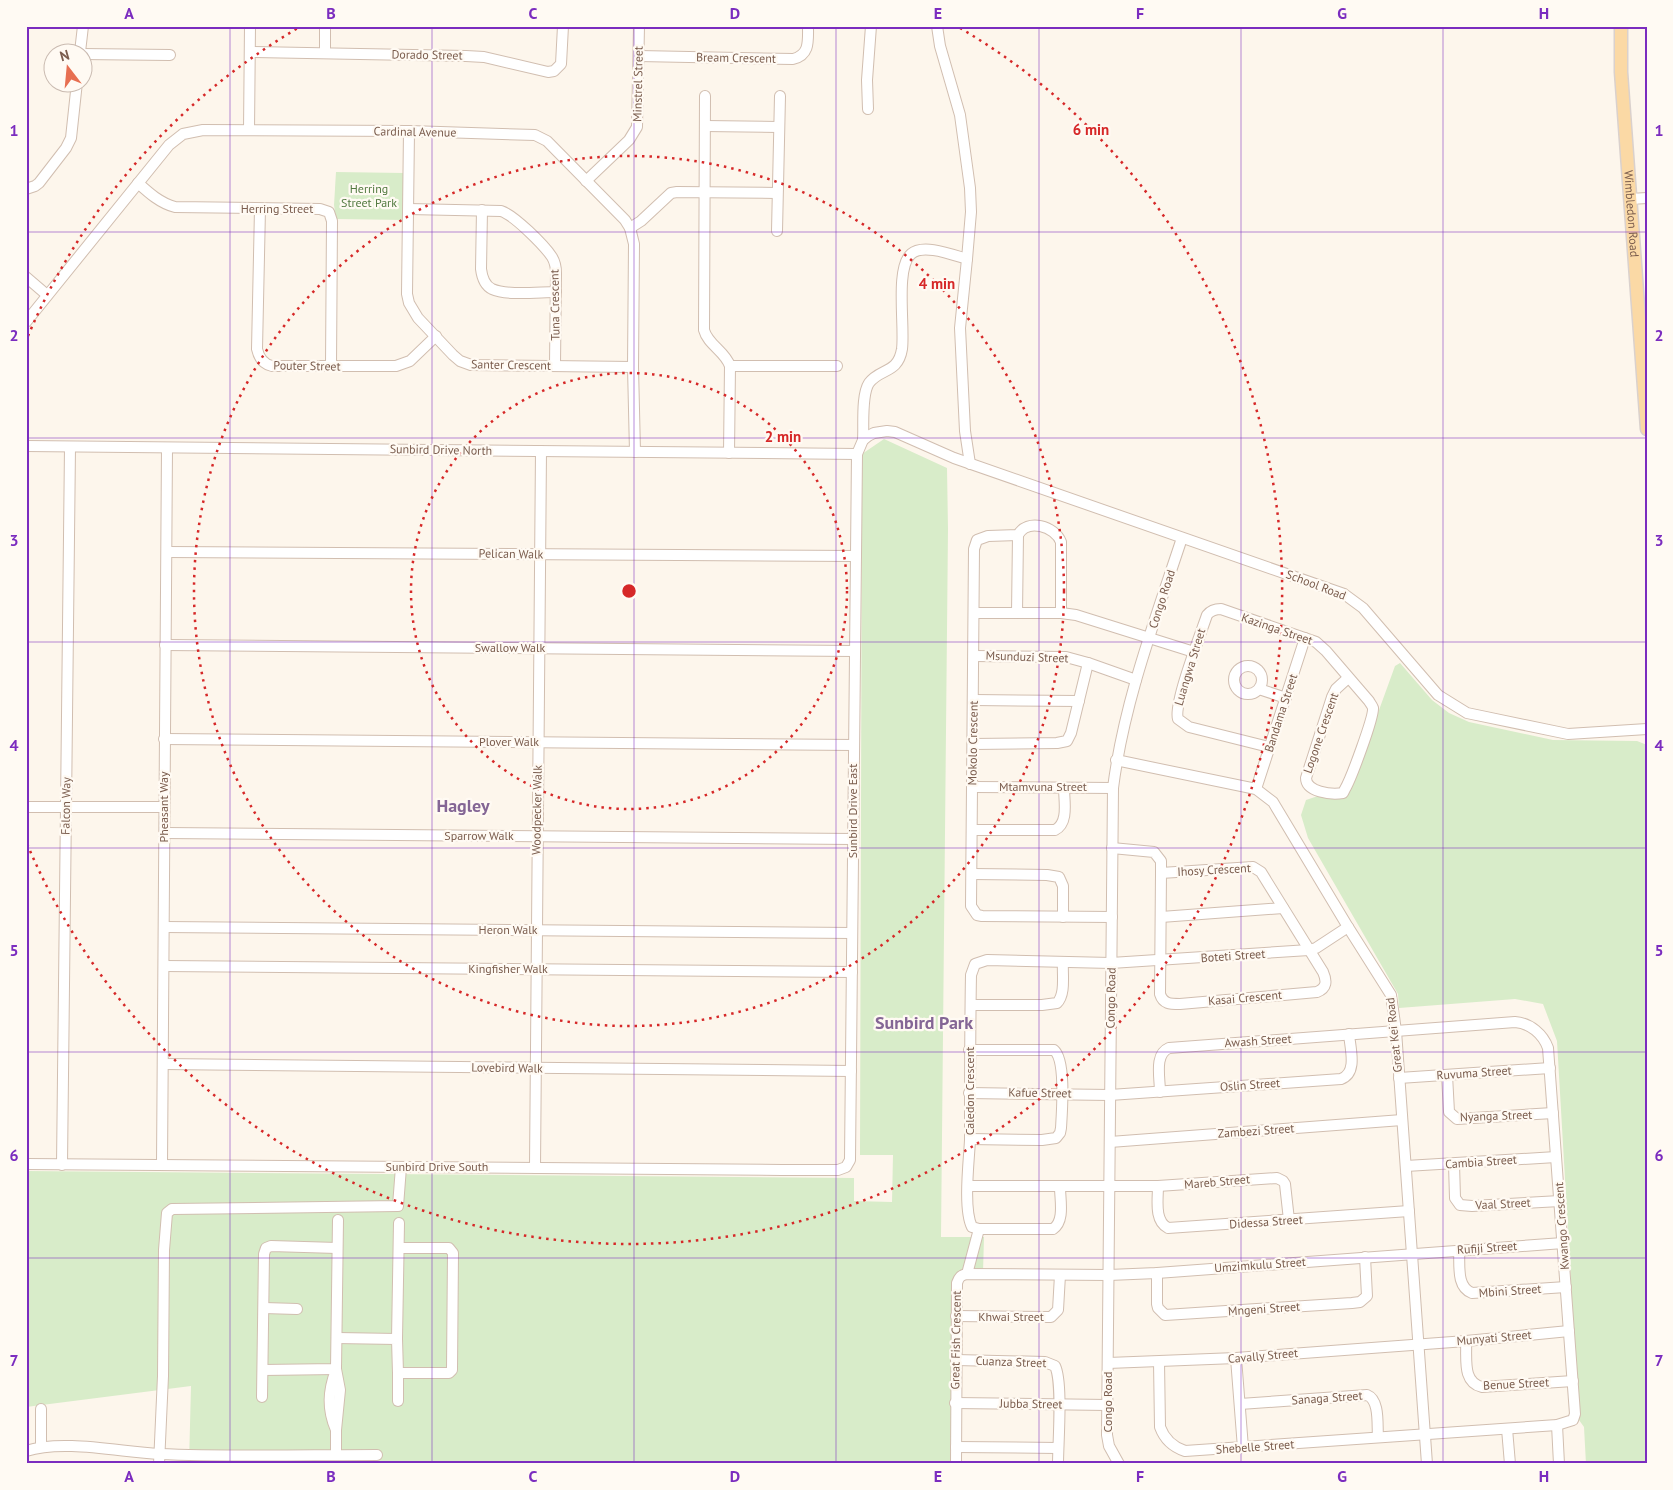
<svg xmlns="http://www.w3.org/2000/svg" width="1673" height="1490" font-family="'PT Sans',sans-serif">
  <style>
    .green { fill: #d8ecc9 }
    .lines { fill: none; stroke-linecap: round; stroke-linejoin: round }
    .minor-casing { stroke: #d1beb0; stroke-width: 12 }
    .major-casing { stroke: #dad1cd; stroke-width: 15 }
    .minor { stroke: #fff; stroke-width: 10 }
    .major { stroke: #fbd9a5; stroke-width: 12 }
    .grid { fill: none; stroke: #7b2cbf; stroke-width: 1; stroke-opacity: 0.55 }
    .ring { fill: none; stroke: #d62828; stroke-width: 2.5; stroke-dasharray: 2.5 5 }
    .labels { text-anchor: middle; stroke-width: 4.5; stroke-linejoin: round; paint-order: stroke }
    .street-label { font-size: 12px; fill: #7a5c4d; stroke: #fffaf3 }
    .park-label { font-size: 12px; fill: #537a41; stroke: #fffaf3 }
    .district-label { font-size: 18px; font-weight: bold; fill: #846695; stroke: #fffaf3 }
    .centre { fill: #d62828; stroke: #fffaf3; stroke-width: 2.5 }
    .ring-label { font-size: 15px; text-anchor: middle; font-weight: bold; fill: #d62828; stroke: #fffaf3; stroke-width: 4.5; stroke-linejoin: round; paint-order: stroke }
    .neatline { fill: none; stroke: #7b2cbf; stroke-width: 2 }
    .grid-label { font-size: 16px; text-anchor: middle; font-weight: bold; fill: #7b2cbf }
  </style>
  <rect width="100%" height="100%" fill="#fdf6ec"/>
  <g class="green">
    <path d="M336,172l68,1v47l-68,-1 -2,-14z"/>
    <path d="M884,439l63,29 1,61 -7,708h43l-1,36 -22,1 -5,190h-767l2,-78 -165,21v-236l828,7v23l38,1 1,-47h-33l2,-701z"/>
    <path d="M1400,663l32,37 17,13 20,9 84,18 84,1 10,4v719h-61l-2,-37 -5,-7 -22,-379 -14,-37 -28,-5 -116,9 -1,-14 -90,-156 -7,-23 5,-15 12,-4 32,-6 45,-124z"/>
  </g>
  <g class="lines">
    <defs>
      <g id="minor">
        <path d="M937,26l3,20 20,69 10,73 1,24 -4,47"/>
        <path d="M80,52l3,-26"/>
        <path d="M251,52l215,4 18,1 64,15 6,-1 7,-7 2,-38"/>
        <path d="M325,53v-27"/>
        <path d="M82,54l88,1"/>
        <path d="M639,56l154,3c17,-4 15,-18 15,-33"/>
        <path d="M705,96l-1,234c4,15 21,21 26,36l-1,87"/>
        <path d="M868,109l-1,-29 4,-54"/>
        <path d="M705,126l74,1"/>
        <path d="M249,130l1,-104"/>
        <path d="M409,131l-2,163 2,9 9,15 35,37 7,6 11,4 162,2"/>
        <path d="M586,181l43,-41 8,-13 2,-101"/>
        <path d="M138,183c11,10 22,20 37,24l145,2 9,3 3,9 -1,145"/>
        <path d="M26,189l9,-3 4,-3 27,-35 5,-10 6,-56"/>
        <path d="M1630,199l17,-1"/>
        <path d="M260,209l-3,140c2,9 6,15 15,17h124l14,-5 26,-25"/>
        <path d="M409,209l92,2c13,4 43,34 51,46 3,5 4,10 4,16l-1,92"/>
        <path d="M482,210l-1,59c1,8 3,16 11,20 15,7 47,3 64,3"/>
        <path d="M630,228l11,-7 30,-28 6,-1 100,1"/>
        <path d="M777,231l3,-135"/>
        <path d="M26,277l21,18"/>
        <path d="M26,322l143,-177 14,-11 20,-4 206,1 126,4 12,6 78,79 5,8 4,16 -1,123 2,85"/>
        <path d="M730,366h107"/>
        <path d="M863,440c1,-14 -2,-45 6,-57 11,-15 29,-9 33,-34 3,-22 -7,-81 9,-95 12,-11 42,1 56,5l-7,69 5,103 5,33"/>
        <path d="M26,446l831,8"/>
        <path d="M167,552l689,4"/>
        <path d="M974,613h87l15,2 118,37"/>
        <path d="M1017,613l1,-78"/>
        <path d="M1061,613v-71c-6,-16 -34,-24 -43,-7l-30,1 -11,4 -3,9 -3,357 6,9 5,1 130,1"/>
        <path d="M165,645l690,6"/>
        <path d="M974,656l92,1 22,6 48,17"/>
        <circle cx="1248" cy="680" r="14"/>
        <path d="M1259,689l27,9"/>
        <path d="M974,700l105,1"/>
        <path d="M164,739l690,6"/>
        <path d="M973,744l84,-1 10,-2 4,-8 17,-70"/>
        <path d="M1269,747l-80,-20 -11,-8c-5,-14 23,-86 29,-104 4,-5 8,-6 14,-6l95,33 10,9 43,50c1,2 3,4 4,7 1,9 -22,71 -28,81l-2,4c-12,2 -37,-1 -37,-15l26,-81 4,-8 12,-11"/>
        <path d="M1116,760l140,29 17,13 75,125 43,68 5,36 31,433"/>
        <path d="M973,787l140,1"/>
        <path d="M1256,789l49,-151"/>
        <path d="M26,807h138"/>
        <path d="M972,830h83c14,-7 9,-29 9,-42"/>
        <path d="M165,833l688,6"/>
        <path d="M1112,848l42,4 7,9v12"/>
        <path d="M1253,867l8,5 62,100c4,9 4,16 -6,20l-137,12c-10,0 -17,0 -20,-10l1,-121z"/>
        <path d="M972,874l75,1 12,2 4,9v31"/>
        <path d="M1161,917l122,-9"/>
        <path d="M164,927l688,6"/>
        <path d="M164,966l688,6"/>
        <path d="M971,1005h71l15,-2c9,-9 5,-29 6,-41"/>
        <path d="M969,1050h85c12,10 8,61 7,78l-1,5 -4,5 -14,2 -72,-1"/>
        <path d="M163,1064l688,7"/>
        <path d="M1447,1075l2,37 8,7 96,-6"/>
        <path d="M1399,1078l151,-10"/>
        <path d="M969,1093l141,2 231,-16c17,-6 9,-31 8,-45"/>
        <path d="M1110,1142l292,-22"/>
        <path d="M26,1164l756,6h56l8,-3 4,-7 7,-706 6,-14 5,-4 6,-3 13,-2 8,1 59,26 390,136 19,14 75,87 29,18 101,21 79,-5"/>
        <path d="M1454,1164l1,34 5,7 12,1 88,-5"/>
        <path d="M62,1165l8,-718"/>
        <path d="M162,1165l5,-717"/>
        <path d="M1406,1166l150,-9"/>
        <path d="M535,1168l6,-717"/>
        <path d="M968,1186h190l119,-8 6,3 2,3 4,36"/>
        <path d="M1158,1186c0,14 -4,35 10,42l241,-17"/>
        <path d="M1060,1187c0,13 5,34 -7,42h-74l-7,-2c-9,-18 -3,-66 -2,-87 0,-55 0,-110 1,-165l4,-11 12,-4 124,3 198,-13 7,-2 32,-21"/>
        <path d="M1459,1250c1,15 -3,37 13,43l94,-6"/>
        <path d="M1157,1273v31l1,4 7,7 187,-12 8,-1 7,-6 -2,-39"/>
        <path d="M967,1274l12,-45"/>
        <path d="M264,1308l33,1"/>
        <path d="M956,1316l95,1 7,-7 2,-35"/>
        <path d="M337,1338l60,1 1,34h51l3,-3 1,-117 -4,-5h-50"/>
        <path d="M397,1339l2,-116"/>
        <path d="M1466,1341c1,18 -4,41 16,46l91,-6"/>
        <path d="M1236,1358l7,90"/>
        <path d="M956,1360l89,2 10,4c8,16 3,77 3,98"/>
        <path d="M1159,1362l1,65c4,11 13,20 25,24l372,-26 16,-5 2,-6 -27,-366c-5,-14 -18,-25 -33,-26l-346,26c-15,6 -9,30 -9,44"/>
        <path d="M1108,1363l128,-5 230,-17 103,-10"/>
        <path d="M263,1370l73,-1 2,-149"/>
        <path d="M262,1397l2,-143 2,-6 5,-2 66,2"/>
        <path d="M398,1401v-28"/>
        <path d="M955,1403l152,2"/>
        <path d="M1240,1404l127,-9c13,5 10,30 11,42"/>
        <path d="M41,1409v38"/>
        <path d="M1557,1425l2,39"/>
        <path d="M1507,1429l3,35"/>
        <path d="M336,1430c-9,-21 -8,-39 0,-60"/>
        <path d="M956,1447l102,1"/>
        <path d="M26,1451c37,-12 94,1 133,3 72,3 145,1 218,1"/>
        <path d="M336,1455v-25l4,-40 -4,-21"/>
        <path d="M159,1464l4,-88 1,-126 3,-37 5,-4 226,-3 3,-39"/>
        <path d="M956,1464l1,-181c2,-6 4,-8 10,-9l142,1 48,-2 406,-30"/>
        <path d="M1119,1464l-10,-18 -2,-11 6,-647c11,-86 42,-168 69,-250"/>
      </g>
      <g id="major">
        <path id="s1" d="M1621,26v46l26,357"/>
      </g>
    </defs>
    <use href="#minor" class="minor-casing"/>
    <use href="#major" class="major-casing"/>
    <use href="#minor" class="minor"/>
    <use href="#major" class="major"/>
  </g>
  <path class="grid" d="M230,26v1438M432,26v1438M634,26v1438M836,26v1438M1039,26v1438M1241,26v1438M1443,26v1438M26,232h1621M26,438h1621M26,642h1621M26,848h1621M26,1052h1621M26,1258h1621"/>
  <g class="ring">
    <circle cx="629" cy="591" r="218"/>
    <circle cx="629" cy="591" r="435"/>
    <path d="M28 336A653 653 0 0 1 298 28M960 28A653 653 0 1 1 28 846"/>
  </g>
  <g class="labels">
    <g class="street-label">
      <text transform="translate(427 55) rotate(1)" y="4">Dorado Street</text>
      <text transform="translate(736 58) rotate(1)" y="4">Bream Crescent</text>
      <text transform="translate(638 84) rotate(-89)" y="4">Minstrel Street</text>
      <text transform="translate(415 132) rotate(1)" y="4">Cardinal Avenue</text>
      <text x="277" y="213">Herring Street</text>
      <text dy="4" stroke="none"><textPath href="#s1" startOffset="188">Wimbledon Road</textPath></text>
      <text transform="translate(555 305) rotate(-91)" y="4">Tuna Crescent</text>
      <text transform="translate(511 365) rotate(1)" y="4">Santer Crescent</text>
      <text transform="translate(307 366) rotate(1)" y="4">Pouter Street</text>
      <text transform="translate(441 450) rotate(1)" y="4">Sunbird Drive North</text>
      <text transform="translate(511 554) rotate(1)" y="4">Pelican Walk</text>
      <text transform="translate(1316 585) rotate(21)" y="4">School Road</text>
      <text transform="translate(1162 599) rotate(-72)" y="4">Congo Road</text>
      <text transform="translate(1277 629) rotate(19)" y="4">Kazinga Street</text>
      <text x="510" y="652">Swallow Walk</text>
      <text transform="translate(1027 657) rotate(2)" y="4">Msunduzi Street</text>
      <text transform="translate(1190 667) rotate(-73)" y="4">Luangwa Street</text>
      <text transform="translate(1281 713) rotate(-72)" y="4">Bandama Street</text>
      <text transform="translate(1321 733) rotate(-71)" y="4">Logone Crescent</text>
      <text x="509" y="746">Plover Walk</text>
      <text transform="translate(973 743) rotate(-89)" y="4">Mokolo Crescent</text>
      <text x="1043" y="791">Mtamvuna Street</text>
      <text transform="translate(66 806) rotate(-89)" y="4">Falcon Way</text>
      <text transform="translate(164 807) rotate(-90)" y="4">Pheasant Way</text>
      <text transform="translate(537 810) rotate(-89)" y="4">Woodpecker Walk</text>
      <text transform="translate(853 811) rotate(-90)" y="4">Sunbird Drive East</text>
      <text x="479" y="840">Sparrow Walk</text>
      <text transform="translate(1214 870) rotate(-3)" y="4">Ihosy Crescent</text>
      <text x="508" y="934">Heron Walk</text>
      <text transform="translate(1233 956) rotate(-4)" y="4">Boteti Street</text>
      <text x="508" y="973">Kingfisher Walk</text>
      <text transform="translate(1111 998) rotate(-89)" y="4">Congo Road</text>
      <text transform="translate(1245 998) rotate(-5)" y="4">Kasai Crescent</text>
      <text transform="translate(1394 1035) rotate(-96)" y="4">Great Kei Road</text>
      <text transform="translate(1258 1041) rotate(-4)" y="4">Awash Street</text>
      <text transform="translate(507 1068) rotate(1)" y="4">Lovebird Walk</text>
      <text transform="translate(1474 1073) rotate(-4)" y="4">Ruvuma Street</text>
      <text transform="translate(1250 1085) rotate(-4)" y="4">Oslin Street</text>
      <text transform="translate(970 1091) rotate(-90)" y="4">Caledon Crescent</text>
      <text transform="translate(1040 1093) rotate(1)" y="4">Kafue Street</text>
      <text transform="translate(1496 1116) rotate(-2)" y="4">Nyanga Street</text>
      <text transform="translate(1256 1131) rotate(-4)" y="4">Zambezi Street</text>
      <text transform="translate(1481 1162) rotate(-4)" y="4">Cambia Street</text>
      <text x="437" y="1171">Sunbird Drive South</text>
      <text transform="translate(1217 1182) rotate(-5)" y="4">Mareb Street</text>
      <text transform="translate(1503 1204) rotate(-3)" y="4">Vaal Street</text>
      <text transform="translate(1266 1222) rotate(-4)" y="4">Didessa Street</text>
      <text transform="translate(1562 1226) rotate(-94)" y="4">Kwango Crescent</text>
      <text transform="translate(1487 1248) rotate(-4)" y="4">Rufiji Street</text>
      <text transform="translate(1260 1265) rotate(-4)" y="4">Umzimkulu Street</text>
      <text transform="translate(1510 1291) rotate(-4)" y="4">Mbini Street</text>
      <text transform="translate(1264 1309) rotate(-4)" y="4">Mngeni Street</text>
      <text x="1011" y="1321">Khwai Street</text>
      <text transform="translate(1494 1338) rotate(-5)" y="4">Munyati Street</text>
      <text transform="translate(956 1340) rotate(-89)" y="4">Great Fish Crescent</text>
      <text transform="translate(1263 1356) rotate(-5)" y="4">Cavally Street</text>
      <text transform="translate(1011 1362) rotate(2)" y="4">Cuanza Street</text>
      <text transform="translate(1516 1384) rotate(-3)" y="4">Benue Street</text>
      <text transform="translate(1327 1398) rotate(-4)" y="4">Sanaga Street</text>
      <text transform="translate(1108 1402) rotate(-90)" y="4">Congo Road</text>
      <text transform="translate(1031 1404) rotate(1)" y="4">Jubba Street</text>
      <text transform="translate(1255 1447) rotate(-4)" y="4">Shebelle Street</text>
    </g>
    <g class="park-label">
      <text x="369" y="193">Herring<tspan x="369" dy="14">Street Park</tspan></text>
    </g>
    <g class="district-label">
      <text x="463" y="812">Hagley</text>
      <text x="924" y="1029">Sunbird Park</text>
    </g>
  </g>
  <circle cx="629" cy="591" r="8" class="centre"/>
  <g class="ring-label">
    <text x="1091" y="135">6 min</text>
    <text x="937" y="289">4 min</text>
    <text x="783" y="442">2 min</text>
  </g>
  <rect width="1673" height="1490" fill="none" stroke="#fffaf3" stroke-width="55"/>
  <g transform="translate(68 68) rotate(344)"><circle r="24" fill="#fffaf3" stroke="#cabbb1"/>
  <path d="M0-4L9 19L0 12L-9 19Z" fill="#e76f51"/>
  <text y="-8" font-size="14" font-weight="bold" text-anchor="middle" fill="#7a5c4d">N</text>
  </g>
  <rect x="28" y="28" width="1618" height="1434" class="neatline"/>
  <g class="grid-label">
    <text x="129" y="19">A</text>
    <text x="331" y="19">B</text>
    <text x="533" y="19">C</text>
    <text x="735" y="19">D</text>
    <text x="938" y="19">E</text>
    <text x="1140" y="19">F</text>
    <text x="1342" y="19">G</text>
    <text x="1544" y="19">H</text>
    <text x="14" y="136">1</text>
    <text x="1659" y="136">1</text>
    <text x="14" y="341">2</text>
    <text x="1659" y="341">2</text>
    <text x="14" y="546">3</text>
    <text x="1659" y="546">3</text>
    <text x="14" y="751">4</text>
    <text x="1659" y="751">4</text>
    <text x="14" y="956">5</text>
    <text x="1659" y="956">5</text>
    <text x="14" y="1161">6</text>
    <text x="1659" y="1161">6</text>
    <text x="14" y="1366">7</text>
    <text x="1659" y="1366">7</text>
    <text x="129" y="1482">A</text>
    <text x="331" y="1482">B</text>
    <text x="533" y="1482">C</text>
    <text x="735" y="1482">D</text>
    <text x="938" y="1482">E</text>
    <text x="1140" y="1482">F</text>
    <text x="1342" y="1482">G</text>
    <text x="1544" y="1482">H</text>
  </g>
</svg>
